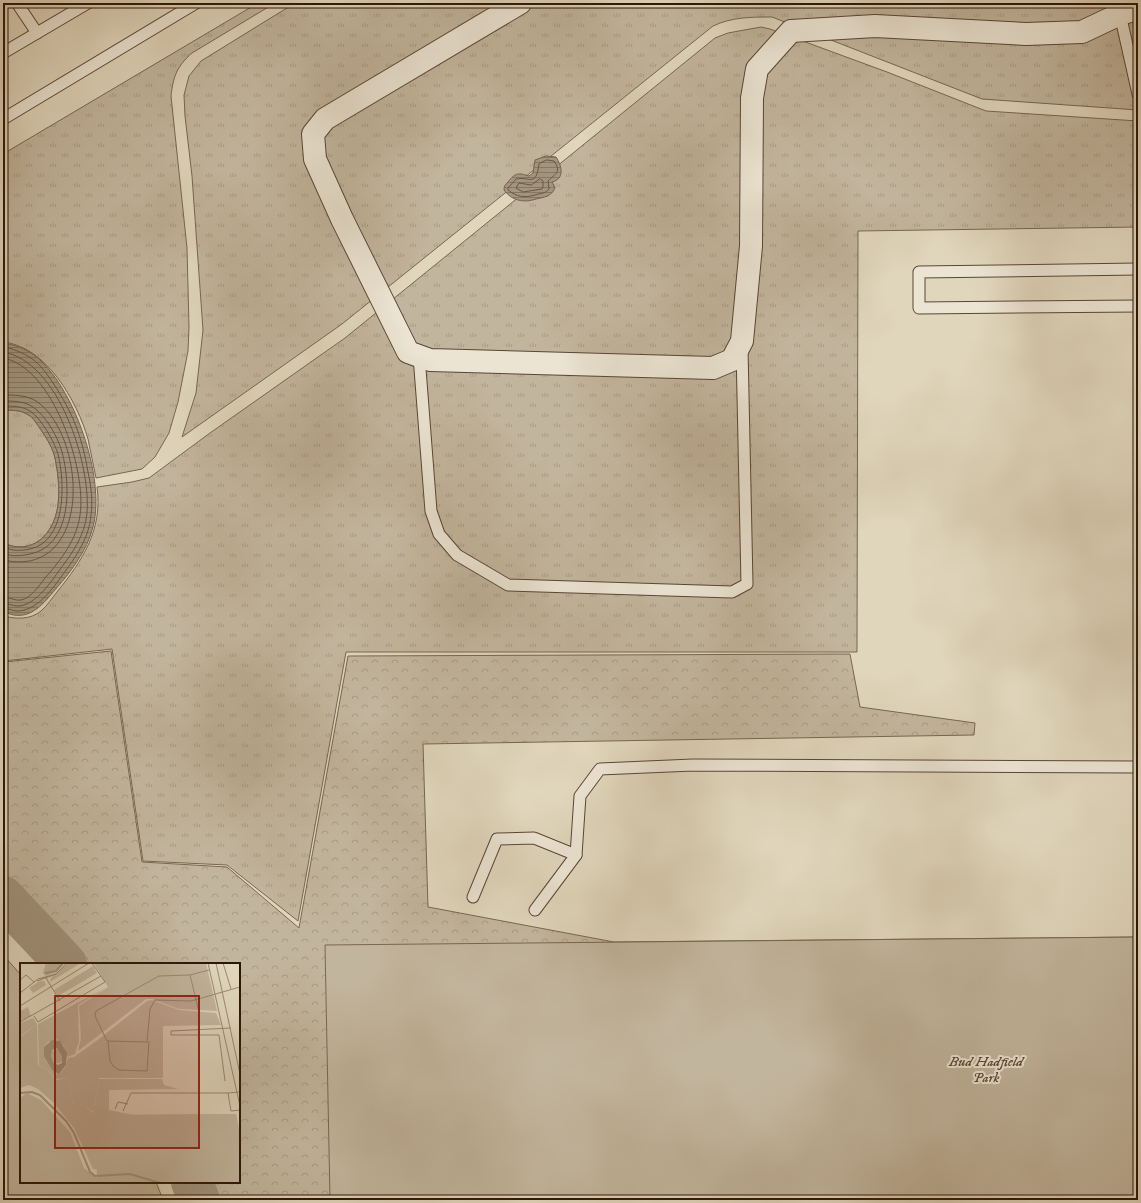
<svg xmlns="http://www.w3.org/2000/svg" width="1141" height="1203" font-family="'IM FELL DW Pica',serif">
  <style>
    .grass { fill: url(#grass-tufts); stroke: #786652 }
    .forest { fill: url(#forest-crowns); stroke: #786652 }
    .park { fill: #c2b59d; stroke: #786652 }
    .water { fill: url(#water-rules); stroke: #74624f }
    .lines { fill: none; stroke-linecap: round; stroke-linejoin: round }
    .shore { stroke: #685644; stroke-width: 1 }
    .river { stroke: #a3957f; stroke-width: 42 }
    .service-casing { stroke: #5a4635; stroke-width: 13 }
    .minor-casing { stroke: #5a4635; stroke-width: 24 }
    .service { stroke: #ebe4d3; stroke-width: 11 }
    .minor { stroke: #ebe4d3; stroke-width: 22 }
    .labels { text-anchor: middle; stroke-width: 4; stroke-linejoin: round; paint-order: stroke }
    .park-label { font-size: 14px; font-style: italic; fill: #5a4635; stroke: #ebe4d3 }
    .inset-river { fill: none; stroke: #a3957f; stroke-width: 2 }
    .inset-road { fill: none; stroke: #988974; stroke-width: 1 }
    .view { fill: #8f2418; fill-opacity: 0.15; stroke: #8f2418; stroke-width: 2 }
    .inset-edge { fill: none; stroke: #2d1608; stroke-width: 2 }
  </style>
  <defs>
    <pattern id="grass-tufts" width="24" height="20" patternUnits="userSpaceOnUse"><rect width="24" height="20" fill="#c2b59d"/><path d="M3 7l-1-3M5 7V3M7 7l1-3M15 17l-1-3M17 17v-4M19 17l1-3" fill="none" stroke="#a79b86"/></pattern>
    <pattern id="forest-crowns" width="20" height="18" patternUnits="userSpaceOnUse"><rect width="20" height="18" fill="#c2b59d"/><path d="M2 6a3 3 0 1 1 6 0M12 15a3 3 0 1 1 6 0" fill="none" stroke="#a79b86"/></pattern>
    <pattern id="water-rules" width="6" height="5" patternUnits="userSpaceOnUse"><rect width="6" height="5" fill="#a3957f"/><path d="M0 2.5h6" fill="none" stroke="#857966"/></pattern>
  </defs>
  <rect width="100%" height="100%" fill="#e0d6bc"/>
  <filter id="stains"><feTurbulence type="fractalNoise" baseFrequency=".005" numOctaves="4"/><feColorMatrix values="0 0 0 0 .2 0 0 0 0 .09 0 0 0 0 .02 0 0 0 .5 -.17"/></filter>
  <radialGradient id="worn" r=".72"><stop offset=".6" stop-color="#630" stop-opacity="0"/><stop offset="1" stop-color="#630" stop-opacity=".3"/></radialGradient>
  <g class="grass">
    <path d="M258,3h17l-83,50c-15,13 -19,24 -21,43l16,152 2,79 -1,24 -10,51 -9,31 -14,24 -13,12 -46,9c-3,-13 -5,-26 -8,-39 -11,-38 -42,-93 -85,-97v-188z"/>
    <path d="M295,3h843v107l-156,-11 -210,-82c-21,0 -40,0 -59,9l-371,298 -160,113 14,-44 7,-63 -11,-154 -7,-60 -1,-21 5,-19 12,-15z"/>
    <path d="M761,27l9,2 117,43 99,39 152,10v106l-280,4 -1,421h-511l-48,269 -71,-56 -84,-4 -31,-212 -108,12 -1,-2v-43c13,3 27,4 38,-5 6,-5 11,-13 16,-19 25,-31 46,-62 40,-105l35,-5 17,-4 61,-45 135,-95 370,-300 13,-5z"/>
    <path d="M3,410c8,0 17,0 24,4 6,3 10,10 14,16 5,7 10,15 13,24 4,15 6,36 4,51 -4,30 -26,51 -55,38z"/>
  </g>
  <path class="forest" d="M111,651l31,211 85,5 72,61 49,-272 502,-2 10,53 115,16 -1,12 -551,9 5,163 186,35 524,-5v263h-927l-7,-18h35v-218h-160l-76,-94v-209l1,1z"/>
  <g class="park">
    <path d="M1138,937v263h-808l-5,-255z"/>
    <path d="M3,955l18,20v207h135l7,18h-160z"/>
  </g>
  <g class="water">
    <path d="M546,156l10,1c6,9 9,22 -4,25l3,6c-4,9 -11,9 -19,11 -12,4 -24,2 -32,-9 0,-4 1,-5 4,-8 8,-10 10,-9 21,-6l4,-3 2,-13z"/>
    <path d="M3,343c10,1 23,6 31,12 40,30 72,124 59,172 -6,24 -23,46 -39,64 -10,12 -22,27 -40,24 -3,0 -8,-3 -11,-4v-68c29,13 51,-8 55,-38 2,-15 0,-36 -4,-51 -3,-9 -8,-17 -13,-24 -4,-6 -8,-13 -14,-16 -7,-4 -16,-4 -24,-4z"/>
  </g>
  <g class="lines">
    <g class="shore">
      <path d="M547,160l7,1c8,11 1,13 -6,20l1,8c-4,5 -8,4 -14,6 -11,3 -18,2 -27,-5v-2l8,-9c14,-3 20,9 23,-15z"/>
      <path d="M540,179l3,2v6l-1,2 -19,3 -7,-4 3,-5 12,2z"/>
      <path d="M3,347c9,1 20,6 28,11 9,6 16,16 22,25 20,30 29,54 35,89 3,14 5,29 3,43 -2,24 -16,43 -30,62 -10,14 -25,34 -44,34 -5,0 -9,-3 -14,-3"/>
      <path d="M3,352c56,9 88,113 84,161 -2,23 -16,42 -29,59 -8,12 -25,35 -41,34 -5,0 -9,-3 -14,-3"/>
      <path d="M3,358c50,8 84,113 77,157 -3,24 -19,45 -35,63 -6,8 -14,20 -24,22 -6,1 -12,-3 -18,-3"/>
      <path d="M3,395c11,0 23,0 33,6 44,29 57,146 -6,160 -9,1 -19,2 -27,-2"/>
      <path d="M3,401c10,0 21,0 30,6 13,9 25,30 29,45 9,33 10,94 -32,102 -10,2 -18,3 -27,-1"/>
      <path d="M3,406c9,0 19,0 27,5 11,7 24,30 28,43 7,28 9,87 -28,95 -10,2 -18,2 -27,-2"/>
    </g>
    <g class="river">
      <path d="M3,897l63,67"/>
      <path d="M192,1182l7,18"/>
    </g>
    <defs>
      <g id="service">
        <path d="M17,3l20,30"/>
        <path d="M1120,14l18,80"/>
        <path d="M3,53l85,-50"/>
        <path d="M3,119l193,-116"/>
        <path d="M1138,269l-219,3v36l219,-2"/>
        <path d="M419,356l12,155 8,23 18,21 51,30 224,7 15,-8 -5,-236"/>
        <path d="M473,897l24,-58 37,-1 42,17"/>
        <path d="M535,910l41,-55 4,-59 20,-27 93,-4 445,2"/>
      </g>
      <path id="minor" d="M520,3l-195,116 -12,15 2,25 27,60 66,133 22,8 283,8 19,-8 10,-19 9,-95 1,-148 5,-29 34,-38 84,-5 151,8 56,-2 38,-18 18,-5"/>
    </defs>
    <use href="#service" class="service-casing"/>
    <use href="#minor" class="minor-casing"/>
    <use href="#service" class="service"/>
    <use href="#minor" class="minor"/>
  </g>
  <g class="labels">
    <g class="park-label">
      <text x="986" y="1066">Bud Hadfield<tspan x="986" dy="16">Park</tspan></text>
    </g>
  </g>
  <g transform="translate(20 963)">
    <rect width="220" height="220" fill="#e0d6bc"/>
    <path d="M26,0h19l-9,9 -10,4 -3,-3zM48,0h13l-31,19 1,-4zM74,0h112l11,48 -38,-2 -27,-10h-6l-68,52 3,-13 -2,-32 29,-19zM73,3l4,7 -39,23 -4,-6zM20,18h4l2,4 -13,8 -4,-5zM87,24l-29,18 1,36 -4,13 -8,3 -3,-11 -7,-7 -9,3 -4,5v11l12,16 5,-1 5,-7 2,-8 6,-1 25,-18 48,-38 5,-1 27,10 37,3 5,12 -58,1v52h-64l-6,34 -9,-7h-11l-4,-27 -13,1 -10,-11 -7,-3 -1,-41zM8,44l3,9 -11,5v-10zM13,55l4,6 -17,12v-13zM30 93a7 7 0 1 1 14 0a7 7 0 1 1-14 0Z" fill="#c2b59d"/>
    <path d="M17,61l1,41 8,3 10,12 13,-2 4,27h11l9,8 6,-34h63l2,6 14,4 -69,1v20l24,5 103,-1 4,20v49l-147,-14 -19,-41 -20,-25 -16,-14 -9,-4 -9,3v-51z" fill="#c2b59d"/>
    <path d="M7,130l14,7 29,32 14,36 13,10 -1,-63 140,-1 4,20v49h-220v-85z" fill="#c2b59d"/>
    <path d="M32,77l8,1 7,12 -1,12 -7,9 -6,-3 -9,-14v-10zM37,85l5,8v7l-4,2 -5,-3 -2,-6 1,-6z" fill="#a3957f" fill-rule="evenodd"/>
    <path class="inset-river" d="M25,10l11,-2 7,-8M0,130l12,-1 8,3 26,26 8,12 16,39 5,4 35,-2 30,9"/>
    <path class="inset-road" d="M188,0l32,143M196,0l24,111M203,0l8,26M189,7l-19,5 -31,1 -63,35 -1,5 12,25 40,1 3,-33 5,-9 36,1 49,-14M170,12l9,37M26,15l14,23M0,17l6,-5 8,7M17,18l19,-7 11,-11M0,30l18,-14 18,-5M0,43l69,-43M14,53l4,6 67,-40 -13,-19M0,59l81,-46M88,78l2,20 3,5 6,4 28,1 2,-30M205,118l-6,-46h-48v-4l60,-3M208,130l12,-1M95,146l3,-7 10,2M103,148l8,-18h97l3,18 9,-1"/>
    <path class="view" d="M35,33h144v152h-144z"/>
    <rect width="220" height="220" class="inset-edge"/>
  </g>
  <rect width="1141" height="1203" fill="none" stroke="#e0d6bc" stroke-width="16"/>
  <rect x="4" y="4" width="1133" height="1195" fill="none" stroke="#2d1608" stroke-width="2"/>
  <rect x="8" y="8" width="1125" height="1187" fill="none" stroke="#2d1608"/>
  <rect width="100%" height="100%" filter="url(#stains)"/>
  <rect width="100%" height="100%" fill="url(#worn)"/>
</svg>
